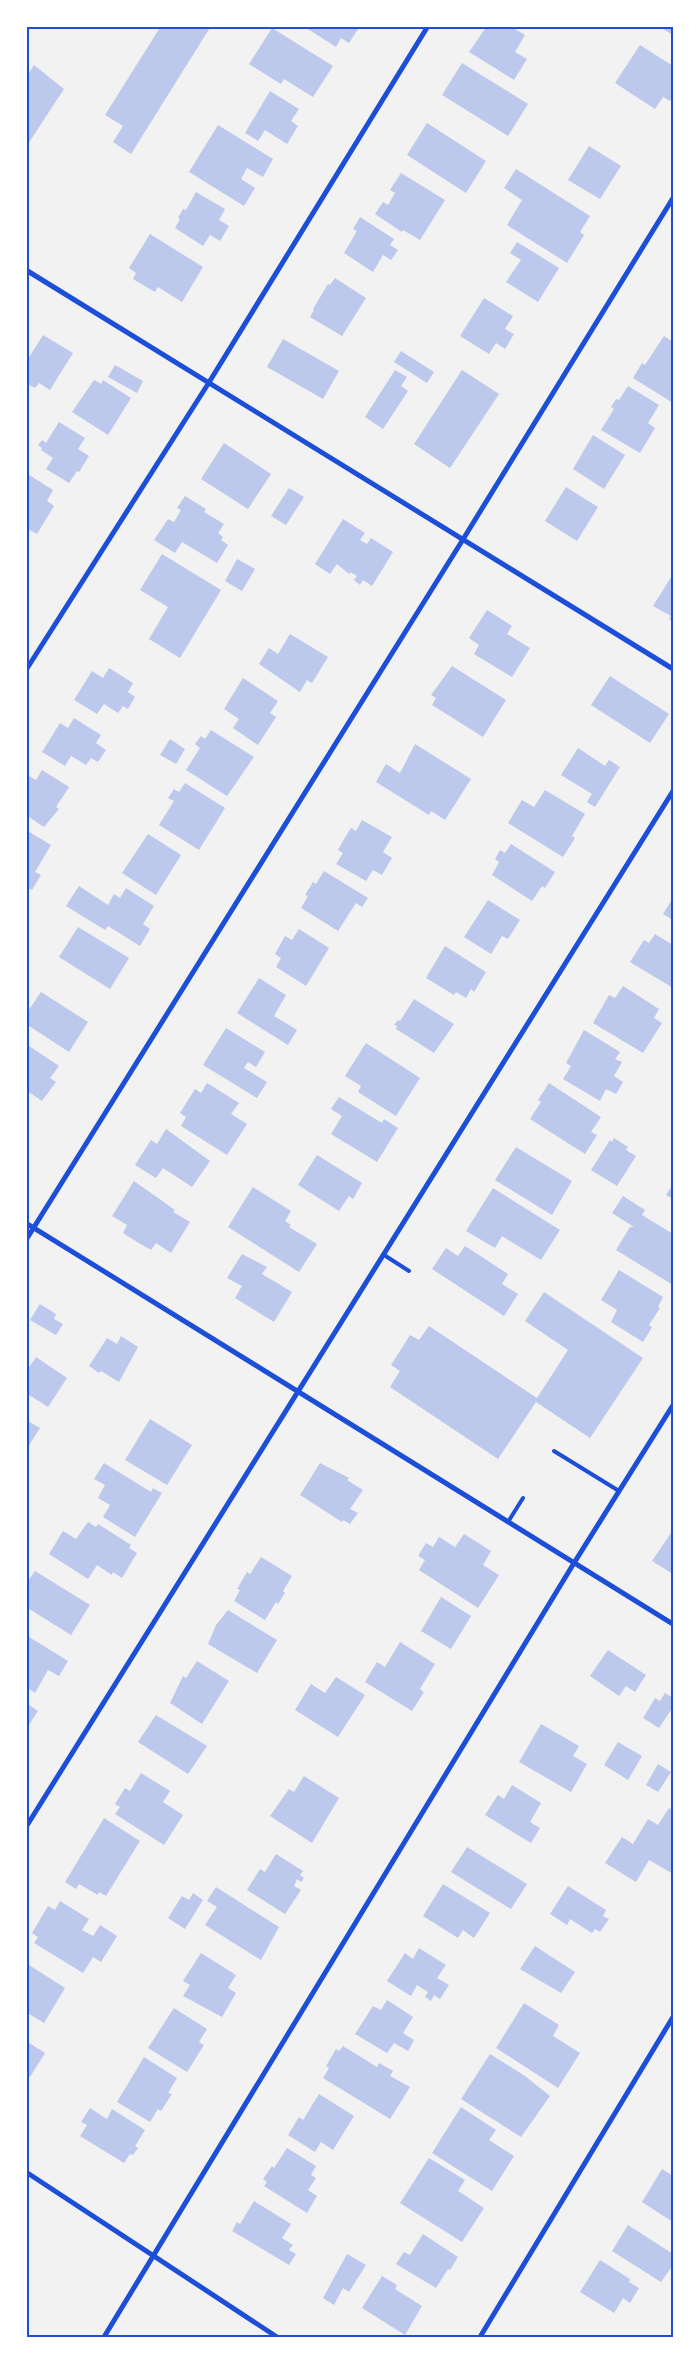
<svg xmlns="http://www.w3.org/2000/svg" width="699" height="2363" font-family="Mulish,sans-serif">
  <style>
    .building { fill: #bdc9ec }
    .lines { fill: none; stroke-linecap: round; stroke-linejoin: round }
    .service { stroke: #1d4ed8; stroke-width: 4 }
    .minor { stroke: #1d4ed8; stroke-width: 5 }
    .neatline { fill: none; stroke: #1d4ed8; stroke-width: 2 }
  </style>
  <rect width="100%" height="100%" fill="#f2f2f2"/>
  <g class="building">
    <path d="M161,26h50l-80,128 -18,-12 10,-16 -18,-11z"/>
    <path d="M303,26h57l-11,17 -8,-5 -5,9z"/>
    <path d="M487,26h23l15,9 -10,17 12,7 -13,21 -45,-28z"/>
    <path d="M658,26h15v9z"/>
    <path d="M272,28l61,38 -20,31 -29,-18 -3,5 -32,-20z"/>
    <path d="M640,45l33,21v31l-3,4 -7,-4 -8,12 -40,-26z"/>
    <path d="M462,63l66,41 -20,32 -66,-41z"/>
    <path d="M34,65l30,24 -38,58v-69z"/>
    <path d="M270,91l29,18 -8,12 7,5 -11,18 -22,-14 -7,11 -13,-8z"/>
    <path d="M427,123l59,38 -20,32 -59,-38z"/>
    <path d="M218,125l55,34 -10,18 -16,-9 -6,11 14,9 -11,18 -55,-34z"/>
    <path d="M589,146l32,20 -21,33 -32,-19z"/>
    <path d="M516,169l74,47 -10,16 4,3 -17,28 -60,-38 15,-25 -18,-12z"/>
    <path d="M401,173l44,27 -25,40 -17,-10 -1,2 -27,-18 8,-12 5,3 7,-12 -5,-3z"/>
    <path d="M196,192l29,17 -6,11 10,6 -9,15 -10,-6 -7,11 -28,-18 5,-9 -2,-1 5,-9 3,1z"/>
    <path d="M360,217l34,22 -4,6 8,5 -7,10 -8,-5 -10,17 -29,-19 13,-22 -4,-2z"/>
    <path d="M150,234l53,33 -21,35 -24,-15 -3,5 -22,-13 3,-6 -7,-5z"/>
    <path d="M517,242l42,26 -21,34 -32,-20 15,-22 -11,-7z"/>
    <path d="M335,278l31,20 -24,38 -32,-19 4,-7 -1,-1 15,-25 2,1z"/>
    <path d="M484,298l29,18 -8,13 9,5 -9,15 -9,-6 -7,11 -29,-18z"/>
    <path d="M43,335l30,18 -23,37 -11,-7 -4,5 -9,-5v-21z"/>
    <path d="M664,336l9,6v61l-40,-25 9,-15 3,2z"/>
    <path d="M283,339l56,32 -16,28 -56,-32z"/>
    <path d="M401,351l33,21 -7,11 -33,-21z"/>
    <path d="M115,365l28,16 -6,12 -29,-16z"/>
    <path d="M395,370l12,7 -6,9 7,5 -25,38 -18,-12z"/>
    <path d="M462,370l37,24 -49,74 -36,-24z"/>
    <path d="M94,380l7,4 2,-4 28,18 -23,37 -36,-23z"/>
    <path d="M628,386l31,19 -11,18 7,5 -15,25 -39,-23 13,-21 -3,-2 5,-8 3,1z"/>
    <path d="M59,422l26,16 -7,11 11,7 -10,16 -2,-1 -8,12 -23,-14 7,-11 -12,-8 1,-2 -4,-3 4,-5 4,3z"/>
    <path d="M593,435l32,20 -21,34 -31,-20z"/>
    <path d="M224,443l47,31 -23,35 -47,-30z"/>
    <path d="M26,473l27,17 -6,11 7,5 -17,28 -11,-6z"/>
    <path d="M566,487l32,20 -21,34 -32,-20z"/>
    <path d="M289,488l15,9 -18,28 -15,-9z"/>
    <path d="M185,496l21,13 -2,3 20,12 -6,9 5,4 -2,3 7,5 -11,18 -35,-21 -7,11 -21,-13 14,-21 6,3 7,-12 -4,-2z"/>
    <path d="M343,519l22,14 -5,7 7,4 4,-6 22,14 -21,34 -9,-6 -3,5 -6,-5 3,-4 -7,-4 -1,2 -12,-10 -7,10 -15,-10z"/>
    <path d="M162,554l59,36 -41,68 -31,-19 19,-32 -28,-17z"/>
    <path d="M237,559l18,10 -13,22 -17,-10z"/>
    <path d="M673,574v47l-4,-2 2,-3 -18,-10z"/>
    <path d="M487,610l25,16 -5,8 23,14 -18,29 -38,-23 5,-9 -10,-7z"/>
    <path d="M290,634l38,23 -16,26 -5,-3 -7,12 -41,-28 10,-16 9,6z"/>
    <path d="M452,666l54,34 -23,37 -51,-32 4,-7 -5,-3z"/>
    <path d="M109,668l24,15 -5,9 7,5 -7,12 -5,-3 -5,7 -14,-9 -7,10 -23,-14 18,-29 11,7z"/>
    <path d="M610,676l59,38 -19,29 -59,-38z"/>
    <path d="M243,678l35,23 -8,12 6,4 -18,28 -25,-17 6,-9 -15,-10z"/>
    <path d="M74,718l27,17 -5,8 10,7 -8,12 -7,-4 -5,7 -15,-9 -6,10 -23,-14 18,-29 8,5z"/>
    <path d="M211,730l43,27 -27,39 -41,-26 14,-22 -5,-4 6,-8 4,3z"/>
    <path d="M170,739l15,10 -9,15 -16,-9z"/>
    <path d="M415,744l56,35 -26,41 -14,-9 -2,4 -53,-33 10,-18 14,9z"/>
    <path d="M578,748l27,18 4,-6 11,7 -25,40 -8,-5 5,-8 -31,-19z"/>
    <path d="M42,770l27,17 -13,20 3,2 -15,18 -18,-12v-39l1,-1 9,5z"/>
    <path d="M185,783l40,25 -26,42 -40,-25 15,-24 -6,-3 6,-9 5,3z"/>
    <path d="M545,790l40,24 -13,22 3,2 -12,19 -55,-34 14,-23 12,7z"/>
    <path d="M362,820l30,17 -9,15 9,6 -10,17 -9,-5 -7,11 -30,-17 7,-11 -5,-3 6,-11 7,-11 5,3z"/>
    <path d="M26,830l25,15 -16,27 6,3 -9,15 -6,-3z"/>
    <path d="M148,834l33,21 -25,40 -34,-22z"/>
    <path d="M511,844l44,28 -10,16 -3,-2 -10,15 -40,-26 7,-13 -4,-3 5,-9 5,3z"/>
    <path d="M324,871l44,27 -6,9 -6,-4 -18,28 -37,-23 7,-12 -3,-1 8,-13 3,2z"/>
    <path d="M79,886l29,19 6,-11 6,4 6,-10 28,18 -11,18 7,5 -10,17 -32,-20 -3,4 -39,-24z"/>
    <path d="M673,898v22l-10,-6z"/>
    <path d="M488,900l32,20 -12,19 -6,-3 -11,18 -27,-17z"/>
    <path d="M78,927l51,31 -19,31 -51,-32z"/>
    <path d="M299,929l30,19 -23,38 -30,-19 5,-9 -6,-4 10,-18 7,4z"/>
    <path d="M655,934l18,11v43l-43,-26 14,-22 5,3z"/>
    <path d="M445,946l41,26 -12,20 -3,-3 -5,9 -10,-6 -2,3 -28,-17z"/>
    <path d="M259,978l27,17 -12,21 23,14 -9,15 -51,-32z"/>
    <path d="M623,986l36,23 -5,9 8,5 -19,30 -50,-30 16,-28 6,3z"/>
    <path d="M41,992l47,30 -19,30 -43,-28v-10z"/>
    <path d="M414,999l40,25 -20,29 -38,-24 1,-3 -3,-1 4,-5 2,1z"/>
    <path d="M226,1028l39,24 -9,15 -8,-5 -4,6 23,14 -10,16 -54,-33z"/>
    <path d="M584,1030l36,22 -5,7 7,3 -8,14 9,6 -7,12 -10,-5 -6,12 -37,-22 8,-13 -5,-3z"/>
    <path d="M366,1043l54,35 -24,38 -38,-24 3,-6 -16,-10z"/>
    <path d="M26,1044l33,22 -9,12 6,4 -14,19 -16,-11z"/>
    <path d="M207,1083l32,20 -8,11 16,10 -20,31 -46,-29 5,-9 -6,-4 15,-24 6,4z"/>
    <path d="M549,1083l52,34 -10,15 6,3 -12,19 -55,-35 11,-17 -3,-2z"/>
    <path d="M339,1097l43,26 2,-4 14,9 -21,34 -46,-28 11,-18 -11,-7z"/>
    <path d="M166,1129l44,32 -18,26 -29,-19 -7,10 -21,-13 16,-25 6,4z"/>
    <path d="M614,1138l14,9 -2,3 10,6 -19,30 -26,-16 19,-30 2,2z"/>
    <path d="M516,1147l56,34 -20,34 -57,-35z"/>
    <path d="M317,1155l45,28 -9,16 -4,-3 -10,15 -41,-26z"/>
    <path d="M134,1181l41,29 -2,2 17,10 -19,31 -15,-10 -5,7 -14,-8 -14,-9 4,-8 -15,-9z"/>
    <path d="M673,1184v15l-7,-4z"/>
    <path d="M253,1187l38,24 -6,10 6,4 -2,2 28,17 -18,28 -71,-45z"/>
    <path d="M493,1188l67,42 -19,30 -39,-24 -7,12 -29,-17z"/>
    <path d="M623,1196l22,14 -3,5 31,19v51l-57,-35 14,-23h4l-22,-14z"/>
    <path d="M465,1246l43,28 -6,10 16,10 -14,22 -72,-47 14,-21 12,8z"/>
    <path d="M242,1254l25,13 -5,7 30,18 -18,30 -39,-24 7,-12 -15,-8z"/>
    <path d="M619,1270l44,27 -5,10 2,1 -11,17 3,2 -9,15 -32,-20 6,-12 -16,-10z"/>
    <path d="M544,1292l99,66 -53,80 -54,-36 -38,57 -108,-72 10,-16 -9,-6 19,-30 9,5 10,-14 108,72 31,-48 -43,-29z"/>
    <path d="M40,1304l16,10 -2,5 9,5 -7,11 -26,-15z"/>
    <path d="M121,1336l17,11 -19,35 -18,-11 -2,2 -10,-7 18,-28 10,6z"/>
    <path d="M36,1357l31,21 -19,29 -22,-14v-25l2,1z"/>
    <path d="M150,1419l42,26 -25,40 -42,-25z"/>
    <path d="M26,1420l14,8 -14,22z"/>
    <path d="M104,1463l47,29 2,-4 9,5 -27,44 -32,-20 7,-12 -12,-7 7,-13 -11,-6z"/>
    <path d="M320,1463l29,15 -2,2 16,10 -13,19 8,4 -8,11 -7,-4 -1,2 -42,-27z"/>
    <path d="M88,1522l8,5 2,-3 33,21 -2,3 8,5 -15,25 -9,-6 -1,3 -15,-10 -9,14 -39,-25 14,-23 13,8z"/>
    <path d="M673,1530v44l-21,-13z"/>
    <path d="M464,1534l27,17 -8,14 16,10 -21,33 -59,-38 6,-10 -7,-4 8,-13 7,4 6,-10 16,10z"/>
    <path d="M261,1557l31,19 -9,15 2,2 -7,11 -2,-2 -11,18 -31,-19 6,-11 -3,-1 10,-17 3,2z"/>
    <path d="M35,1571l55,34 -19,30 -45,-28v-23z"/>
    <path d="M441,1597l30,19 -20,33 -30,-18z"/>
    <path d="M228,1610l49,30 -20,33 -49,-29 8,-19z"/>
    <path d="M26,1635l42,26 -9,15 -11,-6 -13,23 -9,-6z"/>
    <path d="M400,1642l35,22 -15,25 4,3 -12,19 -47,-29 12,-20 8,5z"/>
    <path d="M608,1650l38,25 -11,17 -9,-6 -7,10 -29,-20z"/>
    <path d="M197,1661l32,20 -27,43 -32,-21 13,-27 3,2z"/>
    <path d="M336,1677l29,18 -27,42 -43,-27 16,-26 14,9z"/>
    <path d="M665,1693l8,5v9l-14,21 -16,-10 12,-20 5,3z"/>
    <path d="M26,1703l12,8 -12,18z"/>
    <path d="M156,1715l51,31 -19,28 -50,-32z"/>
    <path d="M541,1724l38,22 -6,10 14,8 -16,28 -52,-30z"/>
    <path d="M618,1742l24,14 -14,24 -24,-15z"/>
    <path d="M658,1764l13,8 -13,20 -12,-7z"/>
    <path d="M141,1773l29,18 -7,11 20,13 -19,30 -49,-31 5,-7 -5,-3 10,-16 5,3z"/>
    <path d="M304,1776l35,22 -27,45 -42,-27 19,-27 5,3z"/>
    <path d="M512,1785l29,18 -11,19 10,6 -9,15 -46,-28 13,-20 6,4z"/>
    <path d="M669,1808l4,2v64l-24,-14 -13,22 -31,-19 17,-26 11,7 15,-25 10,6z"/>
    <path d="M104,1818l36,23 -34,55 -7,-4 -1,3 -19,-11 -3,5 -11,-7z"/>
    <path d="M467,1847l60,37 -16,25 -60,-37z"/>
    <path d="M276,1854l27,17 -3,4 4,3 -3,4 -4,-3 -3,7 7,4 -16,24 -38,-24 13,-21 5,3z"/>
    <path d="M443,1884l47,29 -16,25 -11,-8 -5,8 -35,-22z"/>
    <path d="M568,1886l38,24 -3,6 6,3 -9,13 -5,-3 -3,4 -22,-14 -3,6 -17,-11z"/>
    <path d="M216,1887l63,40 -18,33 -56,-35 12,-18 -10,-6z"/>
    <path d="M193,1893l10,7 -18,29 -17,-11 14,-22 7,4z"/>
    <path d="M60,1901l29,18 -7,11 11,6 7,-11 17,11 -16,26 -8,-5 -10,16 -49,-30 4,-6 -6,-4 16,-27 7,4z"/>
    <path d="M535,1946l40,26 -14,21 -41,-24z"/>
    <path d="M419,1948l27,17 -9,13 12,7 -9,14 -6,-4 -3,6 -6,-4 3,-5 -11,-7 -6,11 -24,-15 18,-28 8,6z"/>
    <path d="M201,1953l35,22 -8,13 8,5 -14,24 -39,-21 7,-11 -7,-4z"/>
    <path d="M26,1963l39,25 -21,35 -18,-11z"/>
    <path d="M387,2000l26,17 -10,16 11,7 -6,11 -14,-8 -7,10 -32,-19 18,-28 8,4z"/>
    <path d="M524,2003l35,22 -6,11 27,17 -22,35 -62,-40z"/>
    <path d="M174,2008l33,21 -8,13 5,3 -17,27 -39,-24z"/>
    <path d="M26,2041l19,12 -15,24 -4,-3z"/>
    <path d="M343,2046l34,21 2,-4 14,8 -3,5 20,11 -20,32 -67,-41 6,-10 -3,-2 10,-17 3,2z"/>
    <path d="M490,2054l35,22 25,20 -29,41 -60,-38z"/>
    <path d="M144,2057l33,21 -9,15 4,1 -11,17 -3,-2 -8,13 -33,-20z"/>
    <path d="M319,2094l35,22 -21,34 -12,-8 -6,10 -27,-17 11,-18 4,3z"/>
    <path d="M461,2107l35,23 -7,10 25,16 -22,35 -60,-38z"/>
    <path d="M90,2108l17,11 5,-10 33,21 -10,16 3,2 -5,7 -3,-1 -6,9 -44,-27 7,-11 -6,-3z"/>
    <path d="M287,2148l29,18 -5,9 5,3 -8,12 9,6 -10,17 -43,-27 3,-4 -4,-3 9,-13 2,2z"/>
    <path d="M429,2158l36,22 -7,11 26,17 -22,34 -62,-39z"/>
    <path d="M662,2169l11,7v46l-31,-20z"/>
    <path d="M254,2201l37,23 -9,14 11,7 -4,5 7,4 -7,11 -57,-34 5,-9 3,2z"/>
    <path d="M628,2225l45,29v11l-12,17 -49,-31z"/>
    <path d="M423,2234l35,23 -8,13 -2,-1 -12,19 -40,-24 8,-12 6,3z"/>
    <path d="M347,2254l19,11 -17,27 -6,-4 -9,17 -11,-7z"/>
    <path d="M600,2260l30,19 -1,3 10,6 -9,15 -7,-5 -9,15 -34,-21z"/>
    <path d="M382,2276l15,9 -2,4 27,17 -17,29 -43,-27z"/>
  </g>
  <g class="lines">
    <g class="service">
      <path d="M384,1255l25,16"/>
      <path d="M554,1451l65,40"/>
      <path d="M508,1522l15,-24"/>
    </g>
    <g class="minor">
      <path d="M26,270l647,399"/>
      <path d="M26,670l182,-286 220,-358"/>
      <path d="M26,1223l647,401"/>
      <path d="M26,1240l436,-699 211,-343"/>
      <path d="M26,1827l647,-1036"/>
      <path d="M26,2172l251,165"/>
      <path d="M104,2337l470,-774 99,-158"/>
      <path d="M480,2337l193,-320"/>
    </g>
  </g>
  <rect width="699" height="2363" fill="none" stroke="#ffffff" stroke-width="55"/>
  <rect x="28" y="28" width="644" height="2308" class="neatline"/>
</svg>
